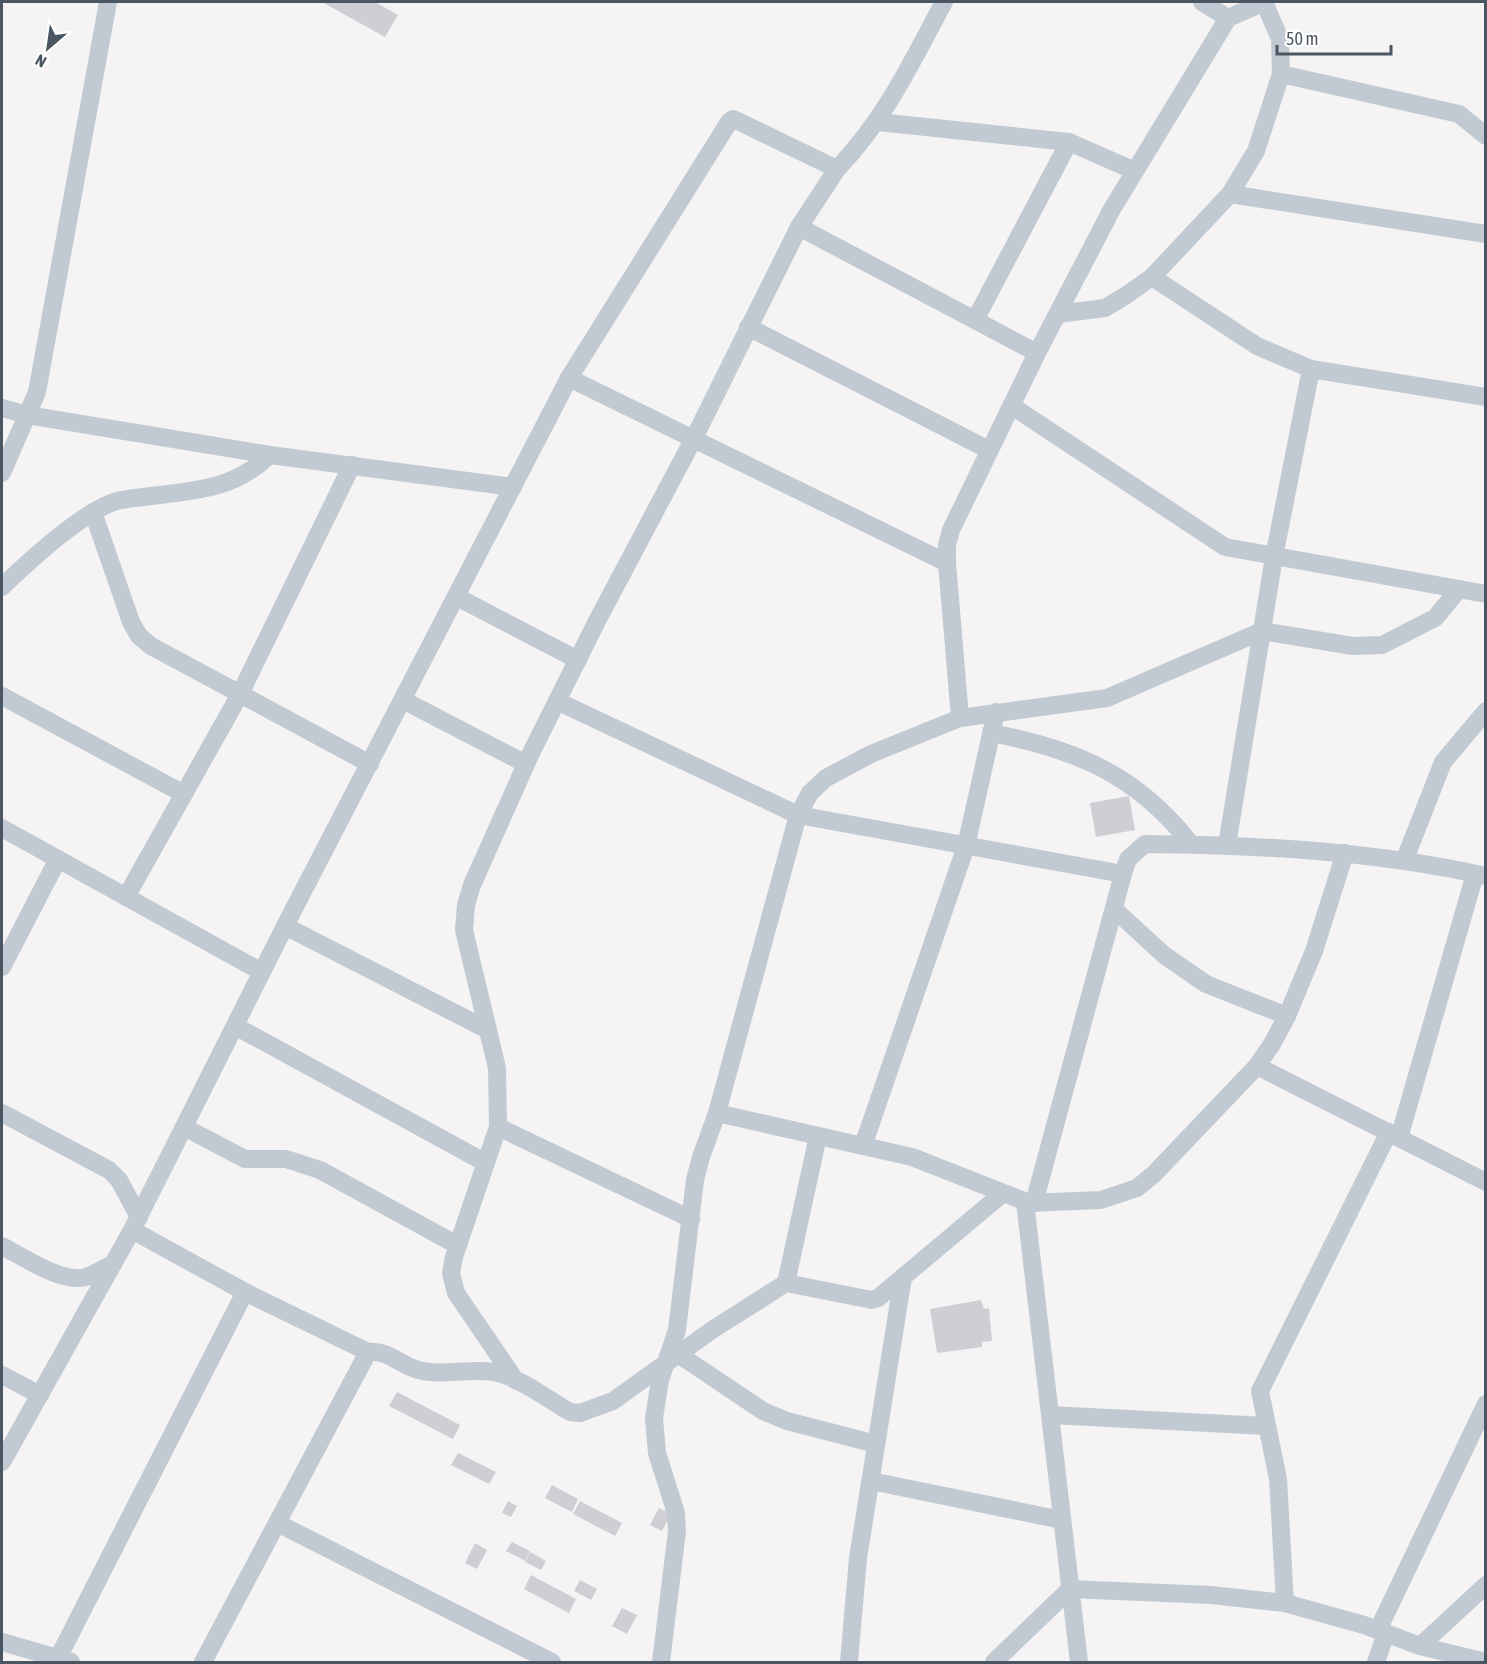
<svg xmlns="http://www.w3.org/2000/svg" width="1487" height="1664" font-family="'Asap Condensed',sans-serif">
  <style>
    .building { fill: #cdcfd5 }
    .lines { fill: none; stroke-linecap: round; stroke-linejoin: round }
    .minor { stroke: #c1cad2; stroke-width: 18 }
  </style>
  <rect width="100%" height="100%" fill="#f5f3f3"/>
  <g class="building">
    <path d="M322,2h53l23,13 -13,22z"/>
    <path d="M1129,796l6,34 -39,7 -6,-34z"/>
    <path d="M981,1300l3,9 5,-1 3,33 -10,1v5l-45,6 -7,-44z"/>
    <path d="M397,1392l63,33 -7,14 -64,-33z"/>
    <path d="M458,1453l38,19 -7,12 -38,-19z"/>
    <path d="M552,1485l26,14 -6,13 -27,-14z"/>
    <path d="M508,1501l9,5 -6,11 -9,-4z"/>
    <path d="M580,1501l42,22 -7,13 -42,-22z"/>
    <path d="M659,1508l12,6 -9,17 -12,-6z"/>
    <path d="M512,1542l18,9 -5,10 -19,-10z"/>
    <path d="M475,1543l12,7 -10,19 -12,-6z"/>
    <path d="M530,1552l16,9 -5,9 -16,-8z"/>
    <path d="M531,1575l45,24 -7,14 -45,-24z"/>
    <path d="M580,1580l17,9 -6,11 -17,-9z"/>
    <path d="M622,1608l15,7 -10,19 -15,-8z"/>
  </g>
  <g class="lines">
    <g class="minor">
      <path d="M1202,2l26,16"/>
      <path d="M1281,74l178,40 27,22"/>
      <path d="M878,122l191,20"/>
      <path d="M1230,194l256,40"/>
      <path d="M799,227l238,126"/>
      <path d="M1152,277l105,69 54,23 175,28"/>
      <path d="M1058,314l47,-6 20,-12 27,-19 78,-83 26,-43 25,-77 -1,-35 -16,-37"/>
      <path d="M975,320l94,-178 66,29"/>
      <path d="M748,327l241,123"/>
      <path d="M569,378l378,185"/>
      <path d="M1012,406l213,141 261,47"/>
      <path d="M2,408l25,7 243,40 243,32"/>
      <path d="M2,473l35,-81 71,-390"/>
      <path d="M93,512l38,110 8,14 12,10 219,118"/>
      <path d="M2,587c27,-26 75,-70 109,-84 12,-5 28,-5 40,-7 47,-5 84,-8 119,-41"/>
      <path d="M457,597l121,63"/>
      <path d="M2,696l182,98"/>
      <path d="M403,700l123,64"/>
      <path d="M557,701l241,114 325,59"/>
      <path d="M960,718l-13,-155v-18l4,-15 86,-177 75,-144 116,-191 37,-16"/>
      <path d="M991,733c85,16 146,42 200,111"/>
      <path d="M2,828l260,144"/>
      <path d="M1227,845l47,-288 37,-188"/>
      <path d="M1405,859l38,-97 43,-51"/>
      <path d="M126,897l114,-203 112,-229"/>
      <path d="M1114,909l50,46 42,29 81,32"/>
      <path d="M285,926l203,104"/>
      <path d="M2,967l56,-108"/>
      <path d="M235,1026l251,137"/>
      <path d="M1257,1066l229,116"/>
      <path d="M2,1113l107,57 10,10 20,37"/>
      <path d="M717,1113l195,44 117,46 72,-3 36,-12 17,-14 103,-108 15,-22 15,-28 27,-65 31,-98"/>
      <path d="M184,1127l61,32h41l34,11 137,75"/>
      <path d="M498,1127l193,92"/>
      <path d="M1399,1138l76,-264"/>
      <path d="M863,1146l103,-300 30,-134"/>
      <path d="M1025,1202l54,460"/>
      <path d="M1034,1203l89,-329 5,-15 17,-15c114,1 229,7 341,32"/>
      <path d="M132,1230l113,62 123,60c19,-2 30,11 47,17 24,8 52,-1 78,3 27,5 54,27 77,40l10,1 33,-12 99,-71 74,-47 86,17 6,-2 124,-104"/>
      <path d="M2,1246c21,11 61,38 84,31 9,-3 18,-9 27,-13"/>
      <path d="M786,1283l32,-147"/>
      <path d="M678,1354l85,57 24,10 89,23"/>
      <path d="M2,1375l38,20"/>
      <path d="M516,1381l-60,-88 -5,-20 3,-16 44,-130 -1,-59 -33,-138 2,-25 6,-20 58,-130 67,-134 97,-183 105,-211 38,-58"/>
      <path d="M1050,1415l217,11"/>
      <path d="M2,1462l130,-232 153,-304 284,-548 160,-256 4,-3 7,3 97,47c49,-51 74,-106 107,-167"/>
      <path d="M871,1481l191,39"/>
      <path d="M277,1523l275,139"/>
      <path d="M1285,1603l-7,-124 -18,-88 129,-259"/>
      <path d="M1378,1630l108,-226"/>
      <path d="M2,1642l69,20"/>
      <path d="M1420,1646l66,-61"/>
      <path d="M58,1658l187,-366"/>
      <path d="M203,1662l165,-310"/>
      <path d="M661,1662l16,-131 -1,-18 -19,-60 -3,-35 6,-38 17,-50 18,-150 6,-23 16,-44 81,-298 12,-22 16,-15 45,-24 89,-36 147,-20 155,-67 91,15 29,-1 53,-27 24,-29"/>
      <path d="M849,1662l9,-104 45,-281"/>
      <path d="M994,1662l76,-73 141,6 74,8 79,22 56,21 66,16"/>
      <path d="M1376,1662l10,-29"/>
    </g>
  </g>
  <rect width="1487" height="1664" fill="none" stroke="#4a5661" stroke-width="6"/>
  <g transform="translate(48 48) rotate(209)" stroke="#ffffff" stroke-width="4.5" paint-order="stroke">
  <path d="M0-4.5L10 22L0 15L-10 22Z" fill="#4a5661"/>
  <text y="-9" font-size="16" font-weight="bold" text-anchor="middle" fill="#4a5661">N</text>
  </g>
  <path d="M1277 45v9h114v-9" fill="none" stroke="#4a5661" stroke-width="3"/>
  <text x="1286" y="45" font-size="18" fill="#4a5661" stroke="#ffffff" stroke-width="4.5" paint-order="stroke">50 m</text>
</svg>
